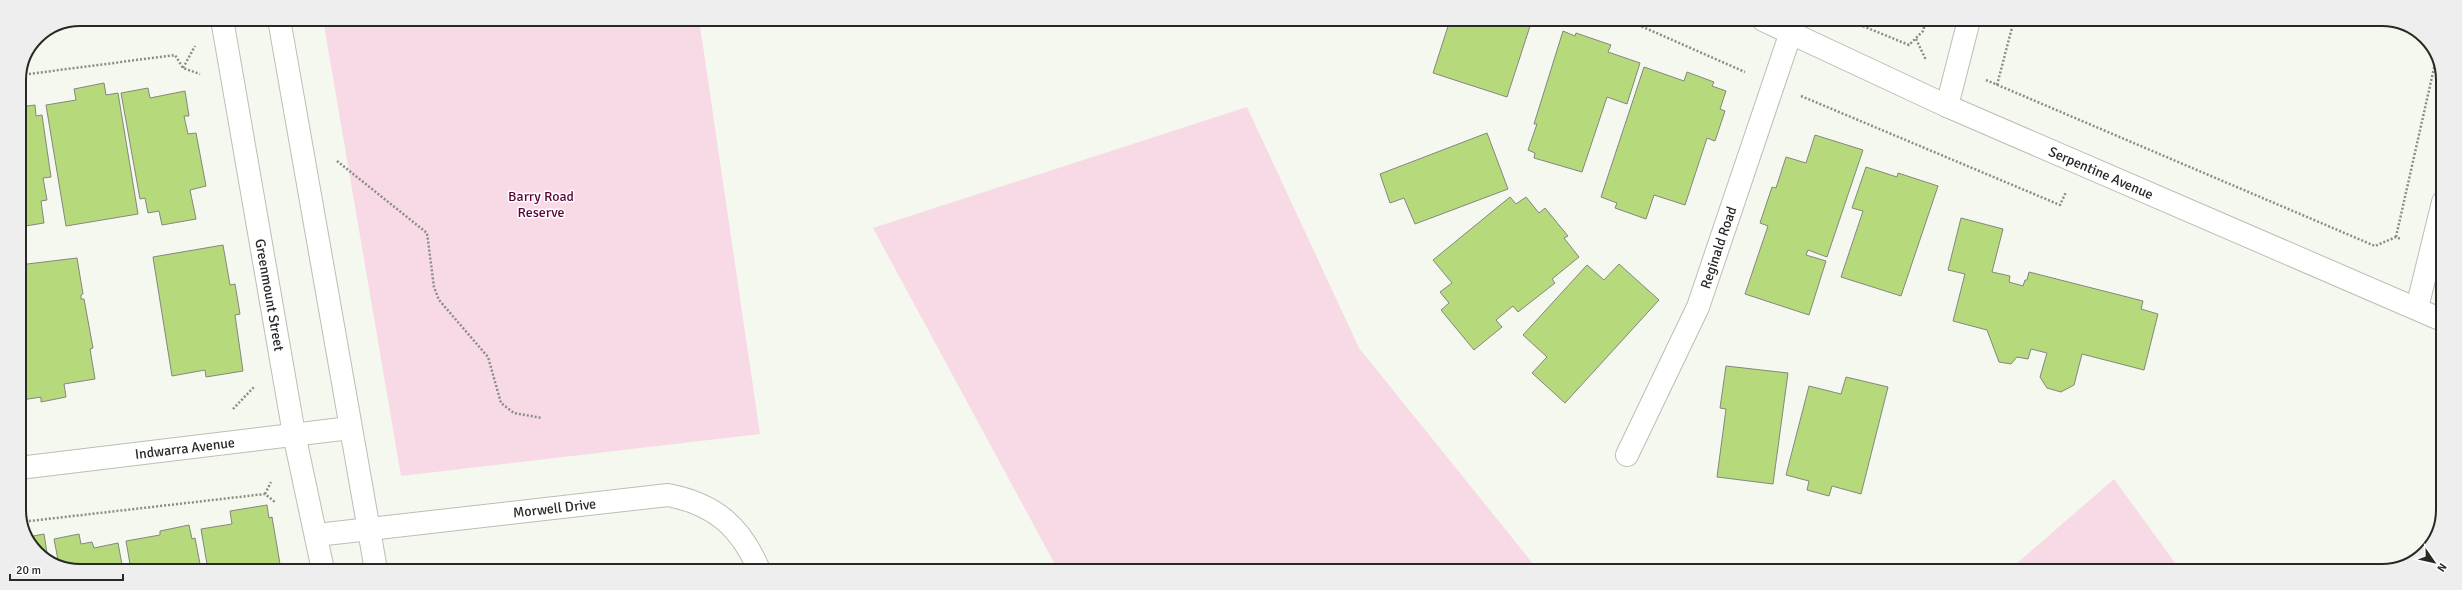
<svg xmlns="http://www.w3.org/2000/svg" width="2462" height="590" font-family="Signika,sans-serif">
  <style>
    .green { fill: #f8dae6 }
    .building { fill: #b6d97c; stroke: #84877f }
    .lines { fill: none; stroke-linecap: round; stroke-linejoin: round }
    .street-casing { stroke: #babfb5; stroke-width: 24 }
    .path { stroke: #8a8d86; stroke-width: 2.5; stroke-dasharray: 2 2; stroke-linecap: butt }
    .street { stroke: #fff; stroke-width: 22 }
    .labels { text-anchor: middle; stroke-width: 3; stroke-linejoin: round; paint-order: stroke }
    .street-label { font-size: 14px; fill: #272925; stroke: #fff }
    .park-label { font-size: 14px; fill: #5a0337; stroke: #fff }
    .rim { fill: none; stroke: #272925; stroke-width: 2 }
  </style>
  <rect width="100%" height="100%" fill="#f4f8ee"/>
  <g class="green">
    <path d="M323,19h376l61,415 -359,42z"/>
    <path d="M1247,107l112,241 180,223 -481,-1 -185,-342z"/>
    <path d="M2114,479l67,92h-173z"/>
  </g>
  <g class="building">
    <path d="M1450,20h82l-25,77 -74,-24z"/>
    <path d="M1563,31l12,5 1,-3 35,12 -3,7 32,11 -13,41 -20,-7 -25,75 -48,-14 1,-5 -7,-3 9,-26h-3z"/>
    <path d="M1644,67l40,14 3,-9 27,10 -2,4 14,5 -6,18 5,2 -10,30 -8,-3 -22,67 -31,-10 -8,24 -31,-11 2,-5 -16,-6z"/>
    <path d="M104,83l2,12 12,-2 20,121 -72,12 -20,-121 30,-5 -2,-11z"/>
    <path d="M148,88l2,10 35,-7 4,25h-5l4,18 8,-1 10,53 -16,4 6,29 -34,6 -3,-14 -11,2 -3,-15 -5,1 -19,-106z"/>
    <path d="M35,105l1,11 6,-1 9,62 -8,1 4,22 -6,1 3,22 -25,4v-120z"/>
    <path d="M1487,133l21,56 -93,35 -11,-26 -14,5 -10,-29z"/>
    <path d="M1815,135l48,15 -36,107 -19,-7 -2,5 20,6 -17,54 -64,-21 23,-68 -8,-3 12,-36 4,1 10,-31 20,6z"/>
    <path d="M1866,167l31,10 1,-4 40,13 -37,110 -60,-19 22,-66 -11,-3z"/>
    <path d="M1510,197l6,7 10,-7 13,16 6,-5 23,28 -4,2 15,19 -27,22 3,4 -37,29 -5,-6 -17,14 6,7 -28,23 -33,-40 8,-7 -9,-11 12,-9 -19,-23z"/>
    <path d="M1961,218l42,11 -11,43 18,4 -1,6 14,4 2,-6h2l2,-8 114,29 -2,8 17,5 -14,56 -62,-16 -8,31 -13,7 -14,-4 -7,-11 7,-24 -16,-4 -3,10 -11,-2 -6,7 -12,-2 -12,-32 -34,-9 12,-47 -17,-4z"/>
    <path d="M223,245l7,40 5,-1 5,30 -5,1 8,56 -37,6 -1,-7 -33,6 -19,-119z"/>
    <path d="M77,258l6,36 -2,1v4h3l9,49 -3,1 5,30 -31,5 2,13 -25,5v-5l-19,3 -3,-15v-120z"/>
    <path d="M1619,264l40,36 -94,103 -33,-30 15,-16 -24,-22 64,-70 17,15z"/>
    <path d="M1726,366l62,7 -15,111 -56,-7 9,-68 -6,-1z"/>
    <path d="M1846,377l42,10 -27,107 -29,-8 -3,10 -22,-6 2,-9 -23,-6 23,-89 32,8z"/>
    <path d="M267,505l2,13 3,-1 9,53h-73l-7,-41 31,-5 -2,-13z"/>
    <path d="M189,525l3,14 3,-1 6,31 -70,1 -5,-29 34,-6v-4z"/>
    <path d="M44,534l4,25 -14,-9 -6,-13z"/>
    <path d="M79,534l2,10 11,-2 2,6 24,-5 5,27h-55l-9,-5 -5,-26z"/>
  </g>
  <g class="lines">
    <defs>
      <g id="street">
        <path id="s1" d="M222,19l72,415 29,136"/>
        <path d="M279,19l97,551"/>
        <path id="s2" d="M1763,20l184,86 495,214"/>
        <path d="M1947,106l22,-86"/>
        <path d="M2417,308l26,-106"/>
        <path id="s3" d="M1627,455l71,-148 93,-275"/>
        <path id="s4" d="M19,468l331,-40"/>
        <path id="s5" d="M317,535l351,-40c47,9 73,32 91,75"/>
      </g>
    </defs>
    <use href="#street" class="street-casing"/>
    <g class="path">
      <path d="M1627,20l118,52"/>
      <path d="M1848,20l61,25 14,-14 3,-11"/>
      <path d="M1916,39l10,21"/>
      <path d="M183,68l12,-22"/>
      <path d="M21,75l154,-20 8,13 17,6"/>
      <path d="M1986,80l389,166 21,-9 5,2"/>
      <path d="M1997,85l17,-65"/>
      <path d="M1801,96l259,109 6,-13"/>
      <path d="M337,161l90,72 7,54 5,13 49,57 13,46 13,10 28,5"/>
      <path d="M2396,237l40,-178"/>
      <path d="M233,409l21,-22"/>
      <path d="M265,494l6,-12"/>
      <path d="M21,522l244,-28 11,9"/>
    </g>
    <use href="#street" class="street"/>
  </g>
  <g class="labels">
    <g class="street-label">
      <text dy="5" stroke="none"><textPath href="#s2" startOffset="371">Serpentine Avenue</textPath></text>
      <text dy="5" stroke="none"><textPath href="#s3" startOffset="227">Reginald Road</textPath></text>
      <text dy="5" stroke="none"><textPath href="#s1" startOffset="280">Greenmount Street</textPath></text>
      <text dy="5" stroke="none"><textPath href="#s4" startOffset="167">Indwarra Avenue</textPath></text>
      <text dy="5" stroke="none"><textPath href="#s5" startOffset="239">Morwell Drive</textPath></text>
    </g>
    <g class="park-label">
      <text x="541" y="201">Barry Road<tspan x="541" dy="16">Reserve</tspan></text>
    </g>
  </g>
  <path d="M0 0H2462V590H0ZM80 26H2382A54 54 0 0 1 2436 80V510A54 54 0 0 1 2382 564H80A54 54 0 0 1 26 510V80A54 54 0 0 1 80 26Z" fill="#eee" fill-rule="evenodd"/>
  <path class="rim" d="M80 26H2382A54 54 0 0 1 2436 80V510A54 54 0 0 1 2382 564H80A54 54 0 0 1 26 510V80A54 54 0 0 1 80 26Z"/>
  <g transform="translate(2434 562) rotate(124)" stroke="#ffffff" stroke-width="3" paint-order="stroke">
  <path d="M0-3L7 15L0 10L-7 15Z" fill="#272925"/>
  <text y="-6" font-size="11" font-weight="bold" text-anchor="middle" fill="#272925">N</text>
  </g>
  <path d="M10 574v6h113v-6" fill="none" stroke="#272925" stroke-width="2"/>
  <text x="16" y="574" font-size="12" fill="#272925" stroke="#ffffff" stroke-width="3" paint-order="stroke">20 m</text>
</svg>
